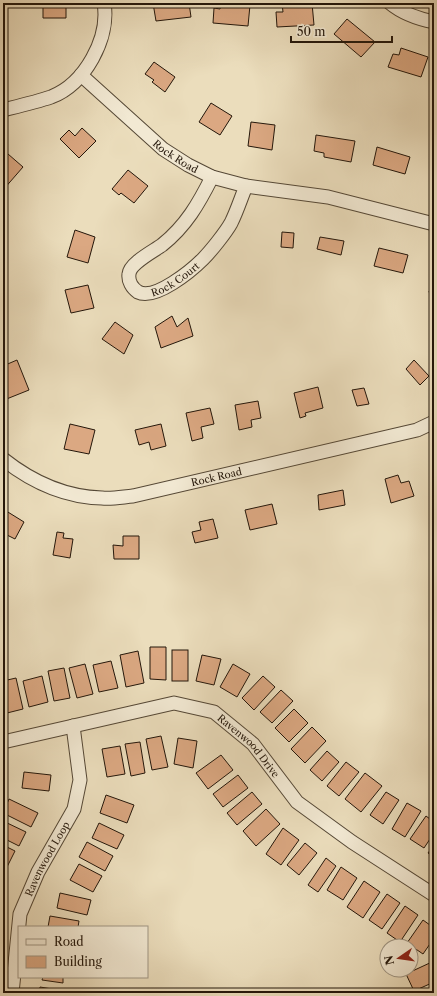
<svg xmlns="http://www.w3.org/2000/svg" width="437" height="996" font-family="'Libre Caslon Text',serif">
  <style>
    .building { fill: #dba882; stroke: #23160a }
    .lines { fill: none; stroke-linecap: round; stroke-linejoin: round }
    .minor-casing { stroke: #554836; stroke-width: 15 }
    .minor { stroke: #f2e9d3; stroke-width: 13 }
    .labels { text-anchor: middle; stroke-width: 3.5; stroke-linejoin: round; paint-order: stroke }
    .street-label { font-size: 10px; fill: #23160a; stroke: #f2e9d3 }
  </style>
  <rect width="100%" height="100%" fill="#ebddbc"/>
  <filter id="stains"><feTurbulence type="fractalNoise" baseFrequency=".005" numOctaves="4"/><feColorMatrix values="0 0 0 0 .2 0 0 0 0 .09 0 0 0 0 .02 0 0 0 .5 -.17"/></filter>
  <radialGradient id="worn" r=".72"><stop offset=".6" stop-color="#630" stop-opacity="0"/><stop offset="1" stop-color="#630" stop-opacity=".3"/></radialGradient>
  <g class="building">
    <path d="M43,3h17v3h6v12h-23z"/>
    <path d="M153,3h36l2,14 -35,4z"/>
    <path d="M221,3l29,2 -2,21 -35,-3 1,-15 6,1z"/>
    <path d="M282,3h30l2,22 -37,2 -1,-15h7z"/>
    <path d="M347,19l28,23 -14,15 -27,-23z"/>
    <path d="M401,48l27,9 -7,20 -33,-10 5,-13 6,1z"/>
    <path d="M154,62l21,15 -10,15 -13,-10 2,-2 -9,-6z"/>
    <path d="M211,103l21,13 -12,19 -21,-13z"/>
    <path d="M251,122l24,3 -3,25 -24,-4z"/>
    <path d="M82,128l14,13 -17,17 -19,-19 9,-9 6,6z"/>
    <path d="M316,135l39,6 -4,21 -27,-5v-4l-10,-2z"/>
    <path d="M377,147l33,10 -5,17 -32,-9z"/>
    <path d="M8,154l15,13 -20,23v-30z"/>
    <path d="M128,170l20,16 -14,17 -13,-10 -2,2 -7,-6z"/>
    <path d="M75,230l20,7 -7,26 -21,-6z"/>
    <path d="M282,232l12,1 -1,15 -12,-1z"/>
    <path d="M320,237l24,4 -3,14 -24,-6z"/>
    <path d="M379,248l29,7 -5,18 -29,-7z"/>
    <path d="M88,285l6,23 -23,5 -6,-23z"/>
    <path d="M434,290v22l-5,-21z"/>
    <path d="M3,303l3,12h-3z"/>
    <path d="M172,316l5,11 11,-9 5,18 -32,12 -6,-21z"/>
    <path d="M115,322l18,13 -9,19 -22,-15z"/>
    <path d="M17,360l12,30 -25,10 -1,-16 2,-1 -2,-6v-11z"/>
    <path d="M414,360l15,16 -9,9 -14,-16z"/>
    <path d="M318,387l5,21 -18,5 1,3 -6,2 -6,-25z"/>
    <path d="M364,388l5,16 -12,2 -5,-16z"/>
    <path d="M258,401l3,17 -10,2 1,7 -13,3 -4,-25z"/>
    <path d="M210,408l4,16 -13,3 2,11 -11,3 -6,-28z"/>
    <path d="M70,424l25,6 -6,24 -25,-5z"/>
    <path d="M161,424l5,22 -15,4 -2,-8 -10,3 -4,-15z"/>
    <path d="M398,475l3,8 8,-2 5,15 -23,7 -6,-24z"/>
    <path d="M343,490l2,15 -26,5 -1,-15z"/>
    <path d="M272,504l5,20 -27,6 -5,-20z"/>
    <path d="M3,509l21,13 -9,17 -12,-6z"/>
    <path d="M213,519l5,19 -23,5 -3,-11 9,-2 -2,-8z"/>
    <path d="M57,532l7,1 -1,5 10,1 -3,19 -17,-3z"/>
    <path d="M123,536h16v23h-25l-1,-14 10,1z"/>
    <path d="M150,647h16v33l-16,-1z"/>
    <rect x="172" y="650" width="16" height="31"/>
    <path d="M138,651l6,32 -18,4 -6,-32z"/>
    <path d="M202,655l19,4 -7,26 -18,-4z"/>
    <path d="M111,661l7,27 -19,4 -6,-27z"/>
    <path d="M85,664l8,30 -16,4 -8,-30z"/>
    <path d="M233,664l17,10 -13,23 -17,-10z"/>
    <path d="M64,668l6,30 -16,3 -6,-30z"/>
    <path d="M42,676l6,26 -19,5 -6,-26z"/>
    <path d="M263,676l12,11 -21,23 -12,-12z"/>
    <path d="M16,678l7,31 -16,4 -4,-18v-14z"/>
    <path d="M281,690l12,11 -21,22 -12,-11z"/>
    <path d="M294,709l14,14 -19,19 -14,-14z"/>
    <path d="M312,727l14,14 -21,22 -14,-14z"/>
    <path d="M161,736l7,31 -16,3 -6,-31z"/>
    <path d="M178,738l19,3 -4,27 -19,-4z"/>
    <path d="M140,742l5,31 -14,3 -6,-32z"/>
    <path d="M120,746l5,28 -18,3 -5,-28z"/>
    <path d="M327,751l12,11 -17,19 -12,-11z"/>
    <path d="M221,755l12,15 -25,19 -12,-16z"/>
    <path d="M346,762l13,10 -20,24 -12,-10z"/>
    <path d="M24,772l27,3 -2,16 -27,-3z"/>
    <path d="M365,773l17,13 -21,26 -16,-13z"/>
    <path d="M238,775l10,13 -25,19 -10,-13z"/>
    <path d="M252,792l10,12 -25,21 -10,-12z"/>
    <path d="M386,792l13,8 -16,24 -13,-9z"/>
    <path d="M106,795l28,10 -7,18 -27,-10z"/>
    <path d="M9,799l29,14 -7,14 -28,-14z"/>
    <path d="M407,803l14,8 -16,26 -13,-8z"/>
    <path d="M266,809l14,15 -24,22 -13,-15z"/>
    <path d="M426,816l8,6v11l-10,15 -14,-9z"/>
    <path d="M3,821l23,11 -7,14 -16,-8z"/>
    <path d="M99,823l25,12 -7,14 -25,-11z"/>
    <path d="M283,828l16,12 -18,25 -15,-11z"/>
    <path d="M87,842l26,14 -8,15 -26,-14z"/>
    <path d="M305,843l12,10 -18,22 -12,-10z"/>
    <path d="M3,845l12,6 -9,18 -3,-2z"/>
    <path d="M434,845v12l-6,-4z"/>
    <path d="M326,858l10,8 -18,26 -10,-7z"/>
    <path d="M79,864l23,12 -9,16 -23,-12z"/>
    <path d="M341,867l16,11 -14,22 -16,-10z"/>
    <path d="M364,881l16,11 -17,26 -16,-11z"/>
    <path d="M60,893l31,7 -4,15 -30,-7z"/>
    <path d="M387,894l13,9 -18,26 -13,-9z"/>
    <path d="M405,906l13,9 -18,27 -13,-9z"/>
    <path d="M50,916l29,5 -1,6h-30z"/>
    <path d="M423,920l11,8v10l-11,16 -16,-11z"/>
    <path d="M434,961v21l-20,9 -8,-17z"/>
    <path d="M43,977h20v6l-21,-3z"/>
    <path d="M40,987l24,4v2h-25z"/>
  </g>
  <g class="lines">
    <defs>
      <g id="minor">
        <path d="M390,3c12,10 29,16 44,19"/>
        <path id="s1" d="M81,75l82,74 25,16 24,12 34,9 82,11 106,27"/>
        <path d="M3,110c16,-4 33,-8 48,-13 34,-13 59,-59 53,-94"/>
        <path id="s2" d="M212,177c-13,26 -26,49 -50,68 -8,6 -32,18 -33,29 -1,7 3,14 9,18 17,9 54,-22 65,-33 8,-8 23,-27 28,-36 6,-12 10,-25 15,-37"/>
        <path id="s3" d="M3,459c29,23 62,38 99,39 10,1 20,-1 31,-2l284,-66 17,-8"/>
        <path id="s4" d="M3,742l171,-39 40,9 39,32 44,58 55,40 82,53"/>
        <path id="s5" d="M12,993l8,-79 18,-42 36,-63 6,-29 -7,-54"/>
      </g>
    </defs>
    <use href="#minor" class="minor-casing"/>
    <use href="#minor" class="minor"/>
  </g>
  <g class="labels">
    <g class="street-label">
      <text dy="4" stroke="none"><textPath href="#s1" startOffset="125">Rock Road</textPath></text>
      <text dy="4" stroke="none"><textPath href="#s2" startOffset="192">Rock Court</textPath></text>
      <text dy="4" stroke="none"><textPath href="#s3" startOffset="225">Rock Road</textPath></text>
      <text dy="4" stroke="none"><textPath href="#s4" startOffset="265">Ravenwood Drive</textPath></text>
      <text dy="4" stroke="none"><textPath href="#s5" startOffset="141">Ravenwood Loop</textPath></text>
    </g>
  </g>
  <rect width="437" height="996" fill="none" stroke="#ebddbc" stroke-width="16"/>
  <rect x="4" y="4" width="429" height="988" fill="none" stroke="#23160a" stroke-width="2"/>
  <rect x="8" y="8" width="421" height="980" fill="none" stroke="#23160a"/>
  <rect x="18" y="926" width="130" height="52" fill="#f2e9d3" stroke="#9f9583"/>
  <rect x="26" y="939" width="20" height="6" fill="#f2e9d3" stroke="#9f9583"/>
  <text x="54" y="946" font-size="12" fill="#23160a">Road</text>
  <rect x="26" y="956" width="20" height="12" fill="#dba882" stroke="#9f9583"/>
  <text x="54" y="966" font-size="12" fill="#23160a">Building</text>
  <g transform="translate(399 958) rotate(257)"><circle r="19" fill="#f2e9d3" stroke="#9f9583"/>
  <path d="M0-3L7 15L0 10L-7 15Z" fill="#8f2418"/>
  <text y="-6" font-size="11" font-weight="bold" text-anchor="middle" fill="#23160a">N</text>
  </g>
  <path d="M291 36v6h101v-6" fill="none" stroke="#23160a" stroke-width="2"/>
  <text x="297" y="36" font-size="12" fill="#23160a" stroke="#f2e9d3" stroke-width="3" paint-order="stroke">50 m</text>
  <rect width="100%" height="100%" filter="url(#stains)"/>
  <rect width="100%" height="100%" fill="url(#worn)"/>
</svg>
